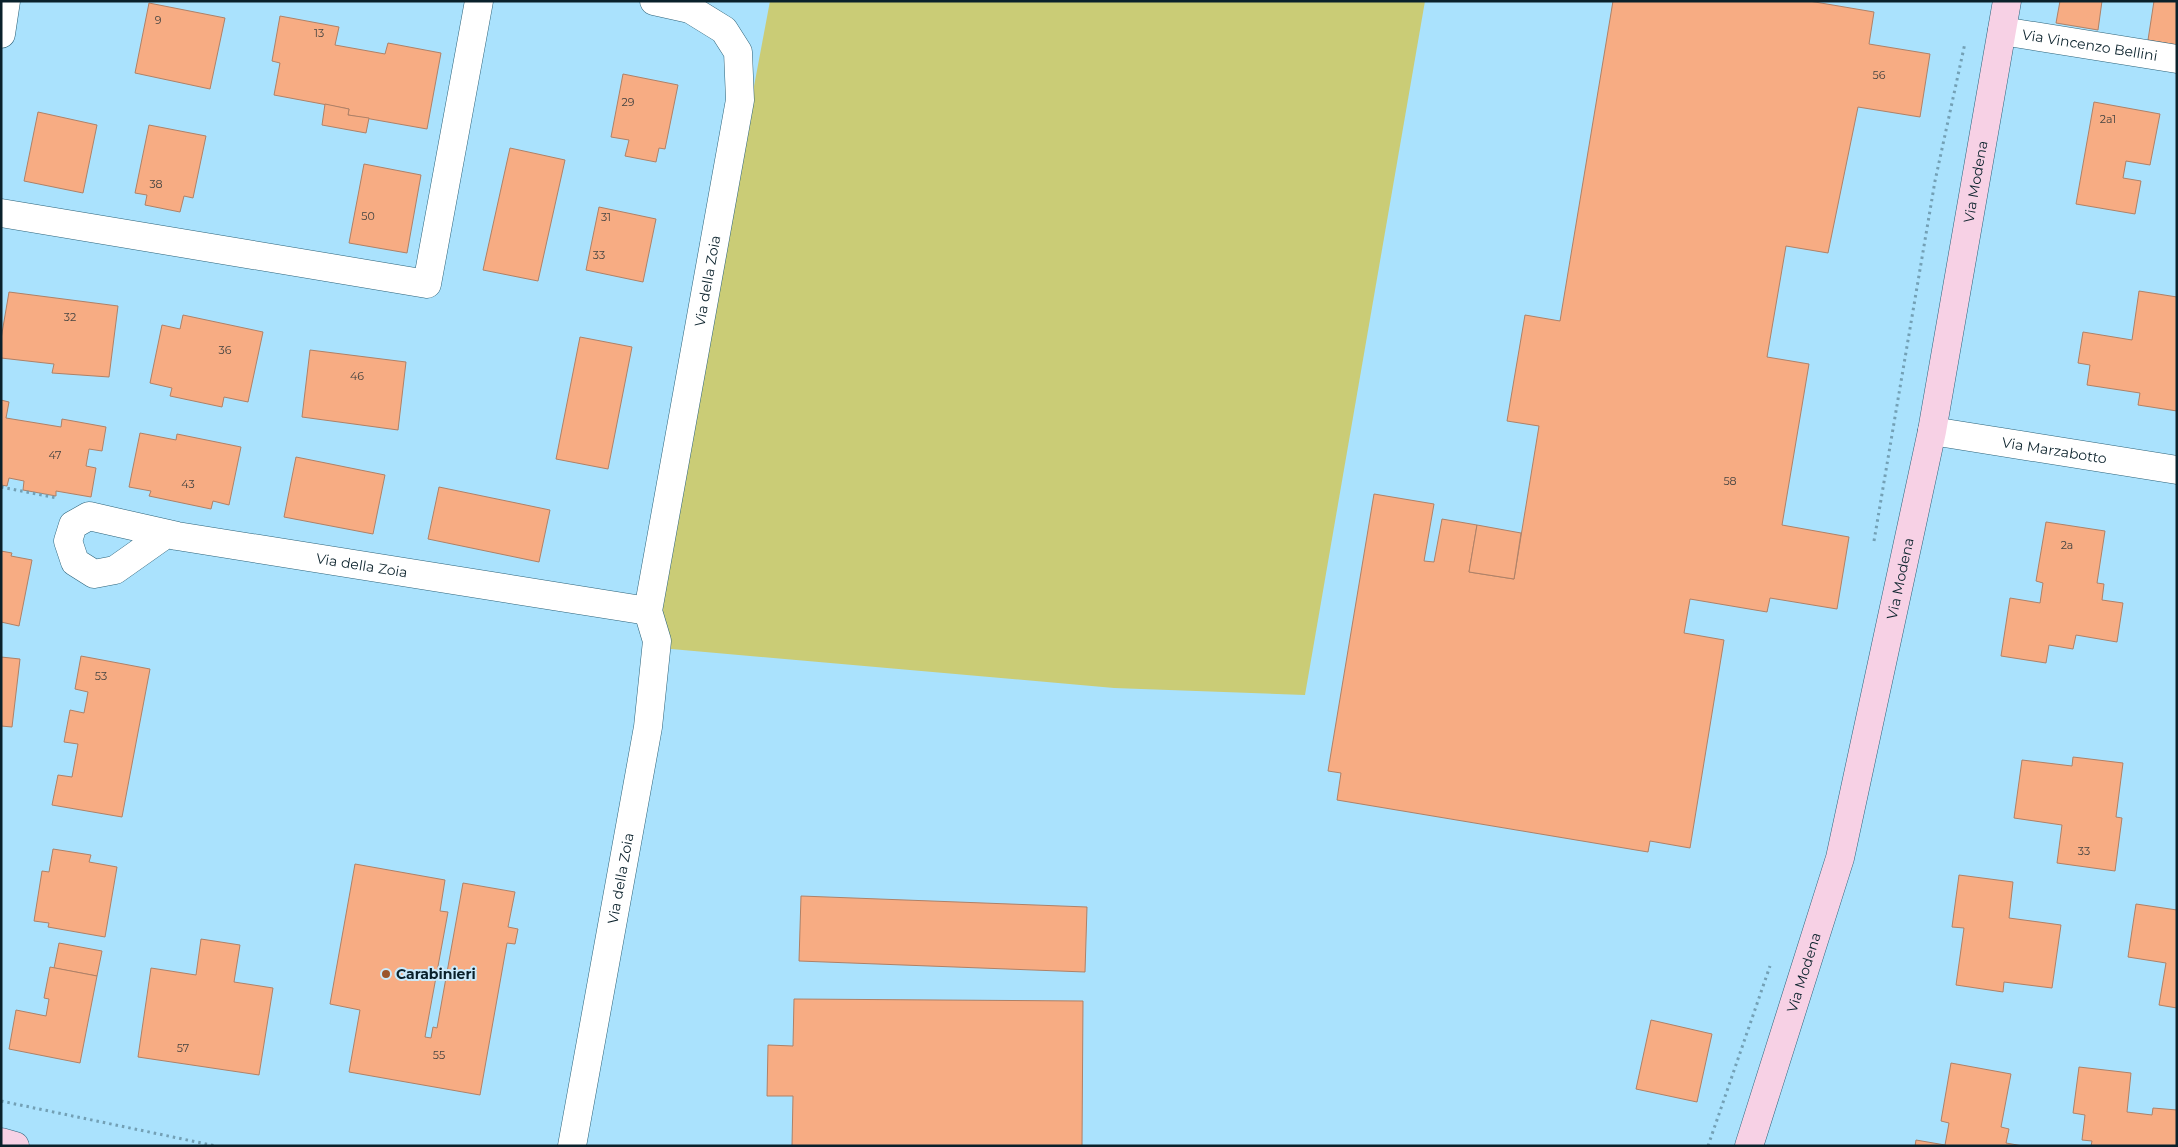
<svg xmlns="http://www.w3.org/2000/svg" width="2178" height="1147" font-family="Montserrat,sans-serif">
  <style>
    .green { fill: #cacc76 }
    .building { fill: #f7ac83; stroke: #af8167 }
    .lines { fill: none; stroke-linecap: round; stroke-linejoin: round }
    .street-casing { stroke: #2c6279; stroke-width: 29 }
    .secondary-casing { stroke: #2c6279; stroke-width: 29 }
    .path { stroke: #73a0b5; stroke-width: 3; stroke-dasharray: 2.5 4; stroke-linecap: butt }
    .street { stroke: #fff; stroke-width: 28 }
    .secondary { stroke: #f7d1e5; stroke-width: 28 }
    .poi-dot { fill: #9b552b; stroke: #cbebfc; stroke-width: 2 }
    .labels { text-anchor: middle; stroke-width: 4; stroke-linejoin: round; paint-order: stroke }
    .number-label { font-size: 11px; fill: #454441 }
    .street-label { font-size: 14px; fill: #0a212b; stroke: #cbebfc }
    .poi-label { font-size: 14px; font-weight: bold; fill: #0a212b; stroke: #cbebfc; text-anchor: start }
  </style>
  <rect width="100%" height="100%" fill="#aae2fd"/>
  <path class="green" d="M770,1h655l-120,694 -191,-7 -465,-41z"/>
  <g class="building">
    <path d="M1613,1h196l65,11 -5,32 61,10 -10,63 -62,-10 -30,146 -42,-7 -19,111 42,7 -27,161 67,12 -12,72 -67,-11 -3,14 -77,-13 -6,34 40,7 -34,208 -40,-7 -2,11 -311,-52 4,-27 -13,-2 46,-277 60,10 -10,57 10,1 8,-43 35,6 -8,47 45,7 25,-153 -32,-5 18,-106 35,6z"/>
    <path d="M2060,1h42l-4,29 -42,-7z"/>
    <path d="M2154,1h23v44l-29,-5z"/>
    <path d="M149,3l76,15 -15,71 -75,-16z"/>
    <path d="M280,16l59,11 -4,18 50,9 3,-11 53,10 -14,76 -79,-14 1,-6 -75,-14 6,-32 -8,-2z"/>
    <path d="M623,74l55,11 -13,64 -6,-1 -3,14 -31,-6 4,-16 -18,-3z"/>
    <path d="M2094,102l66,12 -10,51 -24,-4 -3,17 18,3 -6,33 -59,-10z"/>
    <path d="M325,104l24,5 -1,6 21,3 -3,15 -44,-8z"/>
    <path d="M38,112l59,13 -14,68 -59,-12z"/>
    <path d="M149,125l57,11 -13,62 -9,-2 -4,16 -35,-7 2,-10 -12,-2z"/>
    <path d="M510,148l55,12 -27,121 -55,-11z"/>
    <path d="M364,164l57,11 -14,78 -58,-10z"/>
    <path d="M599,207l57,12 -13,63 -57,-12z"/>
    <path d="M2139,291l38,6v114l-39,-6 2,-12 -53,-8 3,-20 -12,-2 5,-31 49,8z"/>
    <path d="M9,292l109,14 -9,71 -57,-4 2,-9 -53,-6v-19z"/>
    <path d="M183,315l80,17 -15,70 -24,-5 -2,10 -52,-11 2,-8 -22,-5 12,-58 18,4z"/>
    <path d="M580,337l52,10 -24,122 -52,-10z"/>
    <path d="M310,350l96,12 -8,68 -96,-13z"/>
    <path d="M1,400l8,2 -3,16 55,9 1,-8 44,8 -4,24 -13,-2 -3,17 10,2 -5,29 -35,-6v5l-33,-6 1,-9 -15,-3 -2,8 -6,-1z"/>
    <path d="M140,433l36,7 1,-6 64,13 -12,58 -16,-4 -2,8 -62,-13 2,-5 -22,-4z"/>
    <path d="M296,457l89,18 -12,59 -89,-17z"/>
    <path d="M439,487l111,23 -11,52 -111,-23z"/>
    <path d="M2046,522l59,9 -8,52 7,1 -2,16 21,3 -6,39 -41,-7 -3,14 -24,-4 -3,18 -45,-7 9,-58 30,5 3,-20 -7,-2z"/>
    <path d="M1477,525l44,8 -7,46 -45,-7z"/>
    <path d="M1,551l11,2 -1,3 21,4 -13,66 -18,-4z"/>
    <path d="M81,656l69,13 -28,148 -70,-12 6,-30 14,2 6,-33 -14,-2 6,-32 14,3 4,-21 -13,-3z"/>
    <path d="M1,657l19,2 -8,68 -11,-1z"/>
    <path d="M2073,757l50,6 -7,54 6,1 -7,53 -58,-8 5,-38 -48,-7 8,-58 50,6z"/>
    <path d="M53,849l38,6 -2,7 28,5 -12,70 -57,-10 1,-4 -15,-2 8,-50 7,1z"/>
    <path d="M355,864l90,16 -5,31 8,1 -23,125 6,1 2,-11 4,1 26,-145 52,9 -7,35 10,2 -3,15 -8,-1 -27,152 -131,-23 11,-62 -30,-6z"/>
    <path d="M1959,875l54,7 -4,36 52,7 -9,63 -48,-6 -1,10 -47,-7 8,-57 -12,-1z"/>
    <path d="M801,896l286,11 -2,65 -286,-11z"/>
    <path d="M2136,904l41,6v98l-18,-3 7,-42 -38,-6z"/>
    <path d="M201,939l39,6 -6,37 39,6 -14,87 -121,-18 13,-89 45,7z"/>
    <path d="M59,943l43,8 -5,25 -43,-8z"/>
    <path d="M50,967l47,9 -17,87 -71,-14 7,-39 30,6 3,-17 -5,-1z"/>
    <path d="M794,999l289,2 -1,145h-290l1,-50h-26l1,-51 25,1z"/>
    <path d="M1651,1020l61,14 -15,68 -61,-13z"/>
    <path d="M1951,1063l60,11 -10,53 8,2 -3,14 17,3h-108l1,-6 29,5 4,-22 -8,-2z"/>
    <path d="M2079,1067l52,6 -4,39 25,3 1,-7 24,2v36h-86l1,-5 -10,-1 3,-25 -12,-2z"/>
  </g>
  <g class="lines">
    <defs>
      <g id="street">
        <path id="s1" d="M2002,31l175,28"/>
        <path d="M1,34l5,-33"/>
        <path d="M1,213l426,71 52,-283"/>
        <path id="s2" d="M1932,431l245,39"/>
        <path id="s3" d="M166,534l-51,36 -21,4 -19,-12 -7,-21 5,-16 16,-9 88,20 471,75"/>
        <path id="s4" d="M572,1146l76,-419 9,-86 -9,-30 92,-511 -2,-48 -14,-22 -34,-21 -36,-8"/>
      </g>
      <g id="secondary">
        <path d="M1,1142l14,4"/>
        <path id="s5" d="M1749,1146l91,-288 92,-427 75,-430"/>
      </g>
    </defs>
    <use href="#street" class="street-casing"/>
    <use href="#secondary" class="secondary-casing"/>
    <g class="path">
      <path d="M1,487l56,11"/>
      <path d="M1874,541l61,-360 30,-138"/>
      <path d="M1,1101l215,45"/>
      <path d="M1708,1146l62,-180"/>
    </g>
    <use href="#street" class="street"/>
    <use href="#secondary" class="secondary"/>
  </g>
  <circle class="poi-dot" cx="386" cy="974" r="5"/>
  <g class="labels">
    <g class="number-label">
      <text x="158" y="24">9</text>
      <text x="319" y="37">13</text>
      <text x="1879" y="79">56</text>
      <text x="628" y="106">29</text>
      <text x="2108" y="123">2a1</text>
      <text x="156" y="188">38</text>
      <text x="368" y="220">50</text>
      <text x="606" y="221">31</text>
      <text x="599" y="259">33</text>
      <text x="70" y="321">32</text>
      <text x="225" y="354">36</text>
      <text x="357" y="380">46</text>
      <text x="55" y="459">47</text>
      <text x="1730" y="485">58</text>
      <text x="188" y="488">43</text>
      <text x="2067" y="549">2a</text>
      <text x="101" y="680">53</text>
      <text x="2084" y="855">33</text>
      <text x="183" y="1052">57</text>
      <text x="439" y="1059">55</text>
    </g>
    <g class="street-label">
      <text dy="5" stroke="none"><textPath href="#s1" startOffset="89">Via Vincenzo Bellini</textPath></text>
      <text dy="5" stroke="none"><textPath href="#s5" startOffset="992">Via Modena</textPath></text>
      <text dy="5" stroke="none"><textPath href="#s4" startOffset="879">Via della Zoia</textPath></text>
      <text dy="5" stroke="none"><textPath href="#s2" startOffset="124">Via Marzabotto</textPath></text>
      <text dy="5" stroke="none"><textPath href="#s3" startOffset="441">Via della Zoia</textPath></text>
      <text dy="5" stroke="none"><textPath href="#s5" startOffset="588">Via Modena</textPath></text>
      <text dy="5" stroke="none"><textPath href="#s4" startOffset="272">Via della Zoia</textPath></text>
      <text dy="5" stroke="none"><textPath href="#s5" startOffset="182">Via Modena</textPath></text>
    </g>
    <g class="poi-label">
      <text x="396" y="979">Carabinieri</text>
    </g>
  </g>
  <rect width="2178" height="1147" fill="none" stroke="#0a212b" stroke-width="5"/>
</svg>
